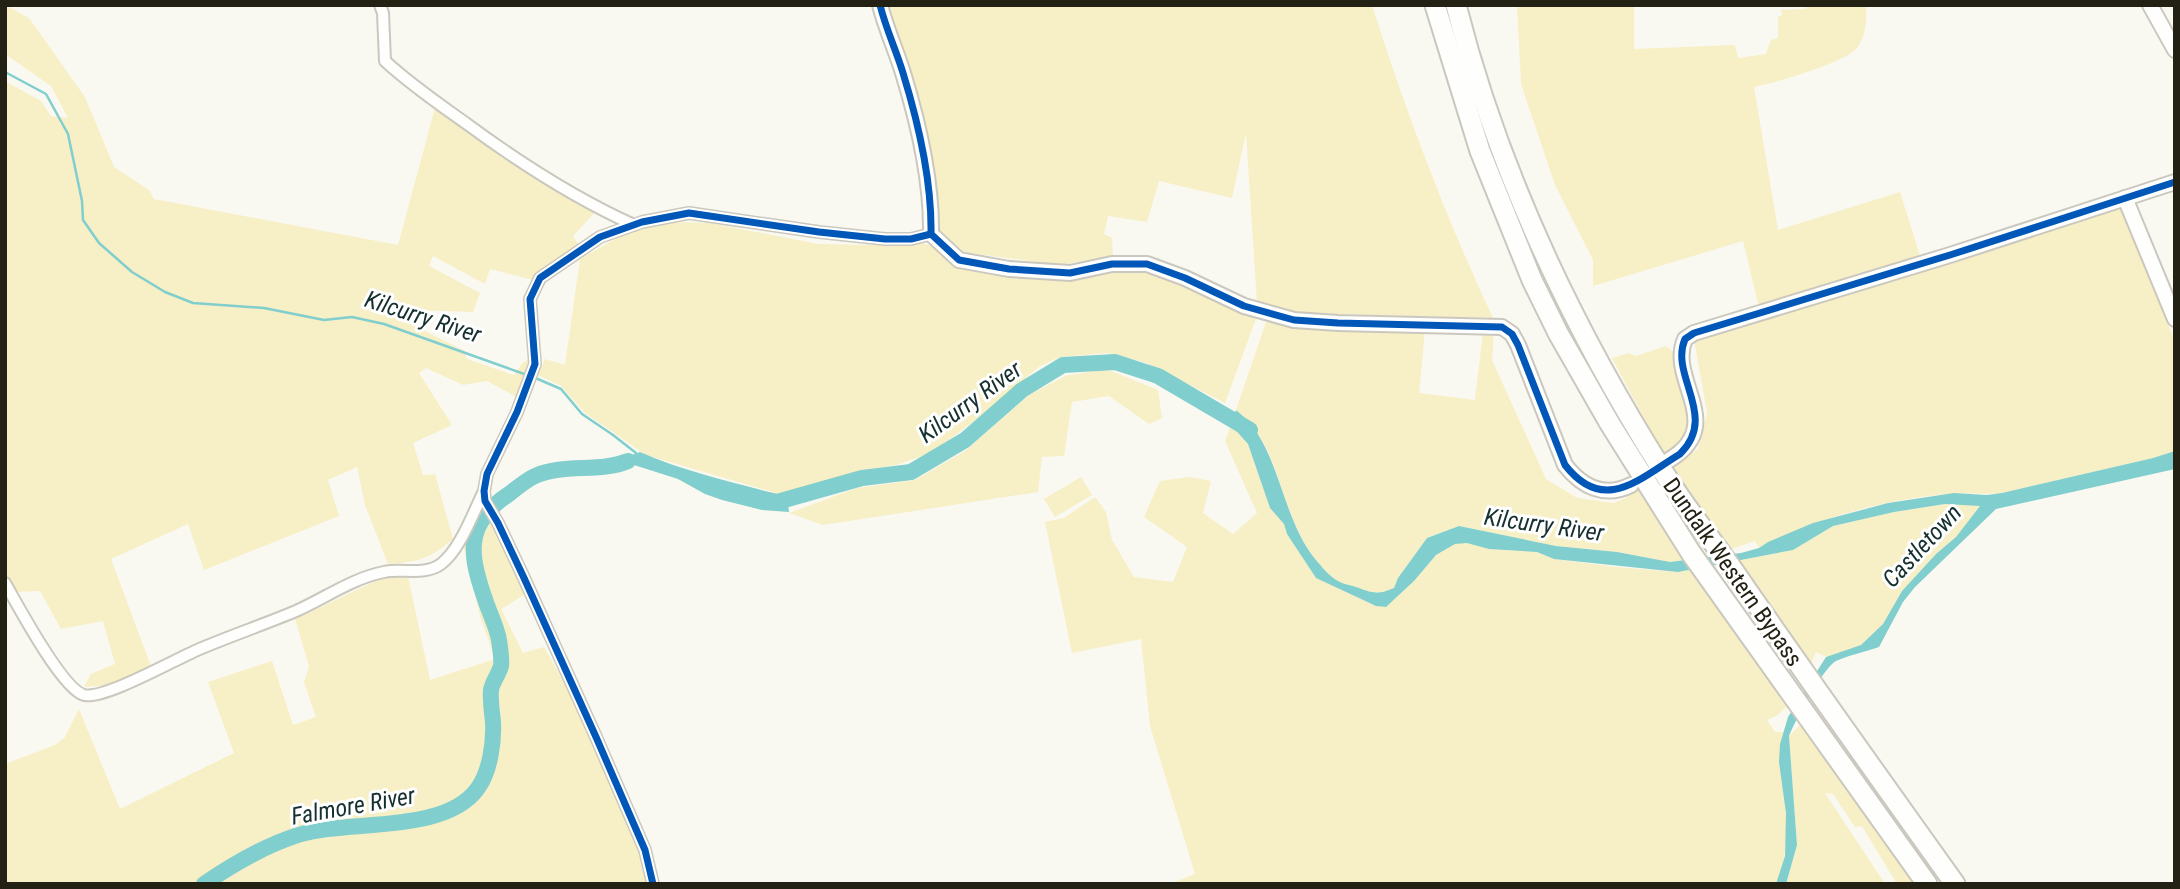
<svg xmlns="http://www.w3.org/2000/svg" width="2180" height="889" font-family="'Roboto Condensed',sans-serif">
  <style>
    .green { fill: #f7efc6 }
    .water { fill: #80cecd }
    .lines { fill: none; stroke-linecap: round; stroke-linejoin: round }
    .stream { stroke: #80cecd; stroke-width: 2.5 }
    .river { stroke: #80cecd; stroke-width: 16 }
    .street-casing { stroke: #cac8be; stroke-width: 14 }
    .secondary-casing { stroke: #cac8be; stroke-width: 18 }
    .highway-casing { stroke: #cac8be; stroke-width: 23 }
    .street { stroke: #fefefd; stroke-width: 10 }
    .secondary { stroke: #fefefd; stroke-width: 14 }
    .highway { stroke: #fefefd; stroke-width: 19 }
    .cycleway-casing { stroke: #fff; stroke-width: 11 }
    .cycleway { stroke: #0057b8; stroke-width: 7 }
    .labels { text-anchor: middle; stroke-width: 6; stroke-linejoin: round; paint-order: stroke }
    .street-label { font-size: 23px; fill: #232113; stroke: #fff }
    .water-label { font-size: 24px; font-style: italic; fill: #162f2f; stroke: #fff }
  </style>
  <rect width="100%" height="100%" fill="#faf9f1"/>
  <g class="green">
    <path d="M5,5l24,13 56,79 29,70 35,23 5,9 244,46 37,-137 131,89 31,13 -24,26 6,10 -40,27 -6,7 -43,-11 -5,15 -52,-28 -4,10 51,27 -7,19 -61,-2 -9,10 60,30 4,9 47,16 9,-13 6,-2 -11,38 -31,-17 -24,4 -37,-17 -7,5 33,52 -39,18 10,32 12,-1 18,65c-23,20 -35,23 -65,25l-23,-59 -8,-38 -29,13 11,36 -135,54 -16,-46 -77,35 41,110 -40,16 -28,2 7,-13 24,-10 -12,-43 -42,8 -21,-38 -24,1 -11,-17v-494l36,20 10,15 17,2 -17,-32 -46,-32z"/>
    <path d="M888,5h484c34,107 73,211 121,313l-202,-5 -34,-9 -11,-171 -14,65 -73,-17 -12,41 -39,-6 -4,18 8,4 1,18 -53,9 -99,-13 -24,-20v-37l-17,-96 -23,-57z"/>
    <path d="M1517,5h117v44l101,-4 3,13 28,-4 5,-14 7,-2v-22h4l-1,-6 25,-1 1,-4h59c1,14 0,31 -9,43 -13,15 -82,35 -103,39l24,143 122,-38 21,67 -162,48 -16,-66 -150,45v-26l-38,-75 -34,-101z"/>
    <path d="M2119,205l56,136v110l-22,7 -151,35c-18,2 -35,-1 -53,1 -53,4 -107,18 -156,38 -11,5 -23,8 -34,16l-4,-7 -27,9 -56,-83 26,-18 9,-36 -13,-74z"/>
    <path d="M666,222l44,1 109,21 54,1 49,-2 13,4 23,18 100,16 63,-13 32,3 104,45 -32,87 -78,-40 -39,-10 -48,4 -20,9 -63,53 -46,34 -35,12 -34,5 -83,24 -133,-39 -61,-42 -24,-27 -23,-11 7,-16 20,6 15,-106 53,-30z"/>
    <path d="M1266,322l33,5 126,3 -6,63 56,7 8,-68h11l-2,28 54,119 31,19 36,5 13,-5 11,-10 48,72 -15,2 -53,-10 -61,-6 -97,-20 -32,12 -29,40 -4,10c-18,8 -23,4 -41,-2 -4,-1 -11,-2 -15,-5 -9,-5 -16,-14 -23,-22 -36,-45 -34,-116 -79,-149z"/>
    <path d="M1666,346l12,10 13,63 -5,18 -22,19 -52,-98 17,-5 7,3z"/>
    <path d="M1106,369l52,21 4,28 -13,6 -40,-28 -37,6 -8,54 -22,1 -4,35 -215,33 -34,-12 68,-25 58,-8 50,-29 64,-56 36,-19z"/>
    <path d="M1231,425l17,19 22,64 14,16 3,10 29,44 60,28 10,1 28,-26 22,-26 19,-11 12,-2 22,7 48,3 17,7 62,8 62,5 15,-3 95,136 -10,10 -11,5 8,12h9c-9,29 1,53 2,81 1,23 0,50 -10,71h-606l25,-10 -45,-148 -9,-87 -69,14 -27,-131 19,-4 31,-21 11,15 6,28 22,37 39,5 14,-35 -43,-30 16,-36 30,-4 21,4 -8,32 30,21 24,-21 -32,-72z"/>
    <path d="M1081,477l11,18 -37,22 -11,-18z"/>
    <path d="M482,504l11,18 31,73 -23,14 22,44 21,-6c43,75 83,153 104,237h-643v-120l50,-19 10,-8 14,-28 41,100 114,-56 -26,-71 64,-21 21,64 23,-8 -12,-35 5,-16 -14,-47 85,-40 28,-3 22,104 65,-21 -15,-43 -17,-73z"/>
    <path d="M1945,504l36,1 -25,32 -20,17 -34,37 -19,33 -22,21 -35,12 -10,-5 -6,14 -75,-105 58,-11 40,-24 61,-14z"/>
    <path d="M1801,724l113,160h-17l-35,-58 -7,1 -22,-33 -8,-1 60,91h-99l11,-39 -8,-109z"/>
  </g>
  <g class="water">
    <path d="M1236,410c44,33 43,104 79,149 7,8 14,17 23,22 5,3 11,4 15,5 18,6 23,10 41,2l4,-10 29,-40 32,-12 97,20 61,6 53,10 71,-9 18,-5 9,-6 45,-19 75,-20 66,-10 33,2 15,-2 151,-35 22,-7v18l-179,40 -81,78 -12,15 -24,45c-14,5 -30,8 -43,14 -13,7 -41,60 -47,75l8,109 -11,39h-10l9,-28 1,-43 -7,-51 1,-18 8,-27 38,-60 35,-12 22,-21 19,-33 34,-37 20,-17 24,-31 -35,-2 -51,8 -61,14 -40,24 -115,22 -124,-13 -17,-7 -48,-3 -22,-6 -12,1 -19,11 -22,26 -28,26 -10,-1 -60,-28 -29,-44 -3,-10 -14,-16 -22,-64 -17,-19z"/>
    <path d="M640,452c47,21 98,31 147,45l2,15 -27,-2 -40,-10 -17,-6 -27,-15 -44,-14 -24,5 -1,-7z"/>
  </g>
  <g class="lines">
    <g class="stream">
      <path d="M5,72l41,22 22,40 14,67 1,19 16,23 33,29 33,20 28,11 71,5 60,12 28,-3 32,7 143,51"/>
      <path d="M533,377l28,12 21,25 31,21 23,18"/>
    </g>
    <g class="river">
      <path d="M768,500l9,2 85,-24 49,-6 54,-32 57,-50 41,-25 52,-3 43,14 92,54"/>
      <path d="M204,884c29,-20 60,-38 94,-49 49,-16 147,0 180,-47 12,-17 16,-45 15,-66 -1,-10 -3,-22 -2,-32 1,-8 8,-16 10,-24 1,-7 -1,-19 -2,-26 -2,-12 -8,-24 -12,-35 -17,-48 -25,-80 22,-111 8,-6 17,-14 26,-18 29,-13 64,-3 93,-15"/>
    </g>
    <defs>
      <g id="street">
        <path d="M380,5l3,8 2,48c26,24 54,43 82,63 53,39 107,74 167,101"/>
        <path d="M5,583c12,21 57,106 79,112 21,5 95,-38 118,-47 31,-13 63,-24 94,-37 29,-13 57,-33 88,-39 18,-4 41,4 57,-8 19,-14 32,-51 43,-73"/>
        <path d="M653,884l-8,-34 -49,-113 -72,-159 -26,-55 -13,-22 -1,-10 3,-17 30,-62 18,-48 -5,-65 10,-21 60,-41 42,-15 47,-9 130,19 66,7h26l20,-5"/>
      </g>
      <g id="secondary">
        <path d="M880,5c6,24 16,45 23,68 16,52 29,107 28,161l28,26 50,9 61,4 42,-9h35l38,14 59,28 50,14 44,3 164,4 10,7 6,11 47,120c17,22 40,33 66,20"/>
        <path d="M2150,5l25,45"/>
        <path d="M2125,198l50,121"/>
        <path d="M1669,460c59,-35 -2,-80 16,-121l9,-6 256,-78 225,-73"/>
      </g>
      <g id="highway">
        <path d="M1435,5l45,146 52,129 26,53 52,91 81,129 236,331"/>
        <path d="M1456,5c42,166 117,324 208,468 22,36 50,69 74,104 71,103 144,205 217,307"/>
      </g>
    </defs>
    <use href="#street" class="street-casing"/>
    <use href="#secondary" class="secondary-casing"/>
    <use href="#highway" class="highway-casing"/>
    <use href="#street" class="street"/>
    <use href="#secondary" class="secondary"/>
    <use href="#highway" class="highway"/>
    <defs>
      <g id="cycleway">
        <path d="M880,5c6,24 16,45 23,68 16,52 29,107 28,161l28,26 50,9 61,4 42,-9h35l38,14 59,28 50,14 44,3 164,4 10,7 6,11 47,120c39,50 74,14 115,-11 39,-38 -11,-78 5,-115l9,-6 256,-78 225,-73"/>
        <path d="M653,884l-8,-34 -49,-113 -72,-159 -26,-55 -13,-22 -1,-10 3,-17 30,-62 18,-48 -5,-65 10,-21 60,-41 42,-15 47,-9 130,19 66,7h26l20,-5"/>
      </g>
    </defs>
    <use href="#cycleway" class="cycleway-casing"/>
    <use href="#cycleway" class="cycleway"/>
  </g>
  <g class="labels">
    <g class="street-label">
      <text transform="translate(1733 572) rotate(55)" y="8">Dundalk Western Bypass</text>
    </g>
    <g class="water-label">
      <text transform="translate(423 317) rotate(18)" y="8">Kilcurry River</text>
      <text transform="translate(970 402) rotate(-36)" y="8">Kilcurry River</text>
      <text transform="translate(1544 525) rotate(8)" y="8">Kilcurry River</text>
      <text transform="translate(1922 546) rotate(-47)" y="8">Castletown</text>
      <text transform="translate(353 806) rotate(-10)" y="8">Falmore River</text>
    </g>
  </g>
  <rect width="2180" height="889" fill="none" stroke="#232113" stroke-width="14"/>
</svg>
